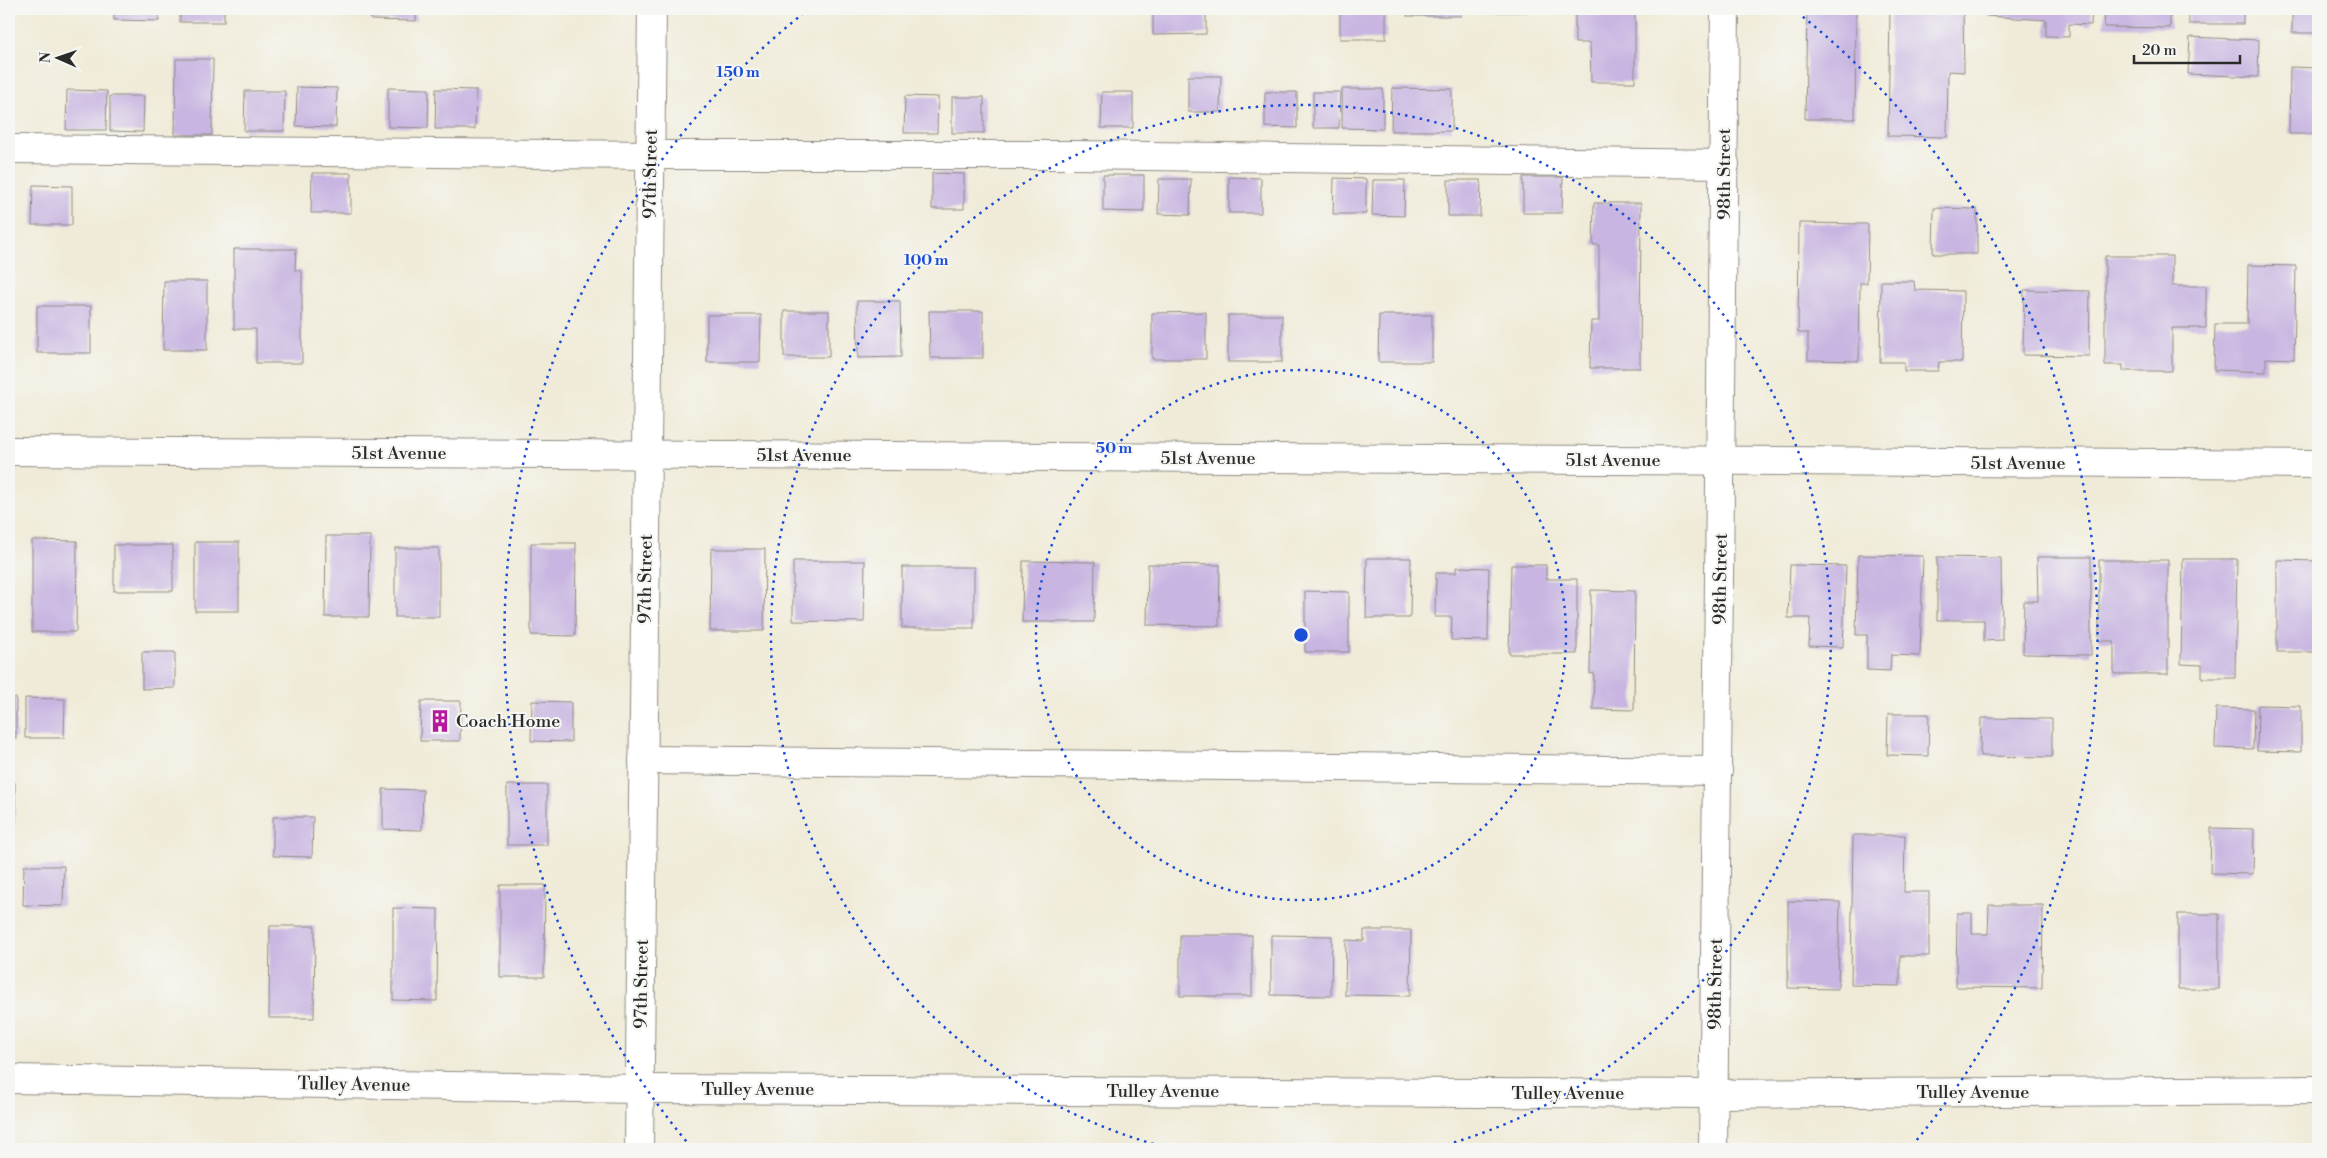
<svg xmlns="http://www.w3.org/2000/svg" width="2327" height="1158" font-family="'Libre Bodoni',serif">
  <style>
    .building { fill: #c8b5e1 }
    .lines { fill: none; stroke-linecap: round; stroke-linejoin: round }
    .minor-casing { stroke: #8e8b82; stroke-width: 30 }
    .minor { stroke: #fff; stroke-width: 28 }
    .ring { fill: none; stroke: #1d4ed8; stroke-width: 2.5; stroke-dasharray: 2.5 5 }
    .labels { text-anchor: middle; stroke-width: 4; stroke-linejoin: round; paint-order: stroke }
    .street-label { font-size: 18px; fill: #2b2b2b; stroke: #f6f6f2 }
    .poi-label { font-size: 18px; fill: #2b2b2b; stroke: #f6f6f2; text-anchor: start }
    .centre { fill: #1d4ed8; stroke: #f6f6f2; stroke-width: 2.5 }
    .ring-label { font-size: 15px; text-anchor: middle; font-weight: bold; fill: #1d4ed8; stroke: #f6f6f2; stroke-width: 4; stroke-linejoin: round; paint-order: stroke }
  </style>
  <rect width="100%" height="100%" fill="#f6f6f2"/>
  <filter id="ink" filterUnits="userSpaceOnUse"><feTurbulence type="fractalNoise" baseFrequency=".02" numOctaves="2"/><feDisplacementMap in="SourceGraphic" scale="10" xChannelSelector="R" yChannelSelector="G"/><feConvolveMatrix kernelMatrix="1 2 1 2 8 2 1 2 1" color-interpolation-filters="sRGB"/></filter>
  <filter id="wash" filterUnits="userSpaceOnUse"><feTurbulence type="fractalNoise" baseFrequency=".0096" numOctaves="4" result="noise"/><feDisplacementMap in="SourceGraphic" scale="20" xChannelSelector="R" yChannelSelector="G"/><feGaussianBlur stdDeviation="1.12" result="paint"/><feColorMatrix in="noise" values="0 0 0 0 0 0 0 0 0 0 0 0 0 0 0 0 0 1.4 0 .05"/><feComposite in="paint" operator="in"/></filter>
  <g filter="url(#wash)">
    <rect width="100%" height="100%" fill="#f0ebd8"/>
    <g id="blocks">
      <g class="building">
        <path d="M114,9h45v12l-45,-1z"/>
        <rect x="180" y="9" width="44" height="13"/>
        <path d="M371,9h45v12l-45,-1z"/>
        <path d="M1153,9h53v25l-53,1z"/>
        <rect x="1340" y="9" width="46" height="30"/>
        <rect x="1407" y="9" width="54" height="7"/>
        <rect x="1492" y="9" width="54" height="3"/>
        <path d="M1575,9h60v73h-44l-1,-39h-15z"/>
        <path d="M1807,9h49l-1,110h-50z"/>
        <path d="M1890,9h73l1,63 -16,-1 -1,66 -59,-1z"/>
        <path d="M1987,9h105l-1,16 -22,-1v13l-23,-1v-16l-59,-4z"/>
        <path d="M2105,9h65v19l-66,-1z"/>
        <rect x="2189" y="9" width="54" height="15"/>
        <rect x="2292" y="9" width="26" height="24"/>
        <path d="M2190,37l69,3 -1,37 -70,-3z"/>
        <path d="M176,59h37l-1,76h-37z"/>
        <path d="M2290,67l28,1v66h-29z"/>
        <path d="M1188,76h33l-1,36h-32z"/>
        <path d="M297,87l40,1 -1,39 -40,-1z"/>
        <path d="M388,88l41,1 -1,39 -40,-1z"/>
        <path d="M1392,88l60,1v42h-61z"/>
        <path d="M436,89l40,1 -1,39h-40z"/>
        <path d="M1342,89h41v40l-41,-1z"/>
        <path d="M67,90l40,1 -1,39h-40z"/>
        <path d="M245,91h40l-1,40h-40z"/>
        <path d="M1102,92h31v36h-32z"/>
        <path d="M1265,92h32v36l-32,-1z"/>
        <path d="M1313,92h27l-1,36h-26z"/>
        <path d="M110,96h34l-1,36 -33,-1z"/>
        <path d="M905,96l33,1 -1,36h-33z"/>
        <rect x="952" y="97" width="32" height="36"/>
        <path d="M312,173h39v40h-40z"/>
        <path d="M932,173l32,1v35h-32z"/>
        <path d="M1103,175h41v37l-41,-1z"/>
        <path d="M1229,177l32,1v35h-32z"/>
        <path d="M1523,177h40l-1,36h-39z"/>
        <path d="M1334,178l32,1v35h-33z"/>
        <path d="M1159,179h32l-1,36 -32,-1z"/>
        <path d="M1373,180h32l-1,36 -32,-1z"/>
        <path d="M1448,180h33l-1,36h-32z"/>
        <path d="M33,185l39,1v39h-40z"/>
        <path d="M1594,203h47l-1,165h-50l1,-47h8v-76h-6z"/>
        <path d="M1934,208l43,1v45h-44z"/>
        <path d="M1799,223l69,1 -1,59h-7l-1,78 -51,-1v-27h-10z"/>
        <path d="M234,249h62l-1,21 7,1v92h-46v-34h-22z"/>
        <path d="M2105,256h67v30h34v42h-34v43h-49v-6h-18z"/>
        <path d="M2248,265l48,1 -2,93 -28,-1v14l-52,-2 1,-46h32z"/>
        <path d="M164,281h43v69h-44z"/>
        <path d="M1881,281h33l1,9 48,1 -1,71h-23l-1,9h-34v-9h-24z"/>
        <path d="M2024,290l66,1 -1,65 -66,-1z"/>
        <path d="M857,301h43l1,56 -43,1z"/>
        <rect x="37" y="306" width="54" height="47"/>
        <rect x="784" y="311" width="45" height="46"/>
        <path d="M929,311h54v47h-53z"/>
        <path d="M1206,312v47h-54v-46z"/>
        <path d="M707,315h54l-1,47h-53z"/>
        <rect x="1228" y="315" width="54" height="47"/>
        <path d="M1379,315h53v47h-54z"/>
        <path d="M326,536h44l-1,81h-44z"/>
        <path d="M32,540l45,1 -1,91h-44z"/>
        <rect x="195" y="542" width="44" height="69"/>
        <path d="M531,543h45l-1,93 -44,-1z"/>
        <rect x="114" y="545" width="59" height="46"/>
        <rect x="395" y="548" width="44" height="69"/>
        <path d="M711,549h54l-1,82h-54z"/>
        <path d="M1858,555l65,1 -3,100 -29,-1 -1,16 -23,-1v-35h-11z"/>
        <path d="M1937,557l64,1 1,82 -18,1v-21h-47z"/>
        <path d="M2037,557h54v98l-68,-1 1,-53h14z"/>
        <path d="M1367,558h44l-1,60h-44z"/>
        <path d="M2183,559h54l-2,119h-33v-13l-21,-1z"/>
        <path d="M2099,560h69v114h-54v-33h-15z"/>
        <path d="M2277,560l41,1v91h-41z"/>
        <path d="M793,561h72l-1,61 -71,-1z"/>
        <path d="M1023,561l72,1 -1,60h-72z"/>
        <path d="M1148,564l72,1 -1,61 -72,-1z"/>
        <path d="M1511,565h35v14h31v75h-68z"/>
        <path d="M1790,565l56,1 -3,81 -34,-1 1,-28h-22z"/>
        <rect x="902" y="567" width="72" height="61"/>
        <path d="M1456,567l33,1 -1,73 -37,-1 1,-23h-17l1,-44h20z"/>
        <path d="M1591,590l44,1 -1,119 -41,-1 1,-36 -4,1z"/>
        <path d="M1305,591l44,1v60h-44z"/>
        <path d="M142,652h33v36l-33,1z"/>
        <rect x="9" y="698" width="7" height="40"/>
        <path d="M25,698l40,1 -1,39h-39z"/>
        <path d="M421,701h40l-1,40h-40z"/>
        <path d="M532,701l39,1v40l-40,-1z"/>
        <path d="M2258,705l43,1v46l-44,-1z"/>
        <path d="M2216,708l38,1 -1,40 -38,-1z"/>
        <path d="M1888,714h41l-1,42 -41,-1z"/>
        <path d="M1981,718l71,1v38l-72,-1z"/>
        <rect x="9" y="783" width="6" height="40"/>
        <rect x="507" y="785" width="40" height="60"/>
        <path d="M383,789l40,1 -1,40 -39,-1z"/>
        <path d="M273,817h40l-1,40 -39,-1z"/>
        <path d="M2211,828l43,1 -1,45 -43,-1z"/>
        <path d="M1853,835h52l-1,57h25v64h-29v30l-49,-1z"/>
        <path d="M24,866h40l-1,40 -40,-1z"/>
        <path d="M500,885h45l-1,92h-44z"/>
        <path d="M1788,901l52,1 -2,87 -50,-1z"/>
        <path d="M1989,905h54l-1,83 -86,-1 1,-74h15v21h16z"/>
        <path d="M393,908l45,1 -1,92 -44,-1z"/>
        <rect x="2178" y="914" width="41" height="75"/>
        <path d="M270,926h45l-1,92h-45z"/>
        <path d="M1364,930h47l-1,66 -65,-1 1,-55 18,1z"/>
        <rect x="1180" y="935" width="72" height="61"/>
        <path d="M1271,935l61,1 -1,60 -60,-1z"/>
      </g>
    </g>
  </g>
  <g filter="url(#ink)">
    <use href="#blocks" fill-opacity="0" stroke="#8e8b82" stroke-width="1"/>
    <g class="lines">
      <defs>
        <g id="minor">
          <path d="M9,149l641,6h424l651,9"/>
          <path d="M9,451l2309,13"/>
          <path d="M643,760l1075,11"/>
          <path d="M9,1079l630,10 1075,5 604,-4"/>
          <path d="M639,1149l13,-1140"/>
          <path d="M1713,1149l12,-1140"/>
        </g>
      </defs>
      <use href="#minor" class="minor-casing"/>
      <use href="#minor" class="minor"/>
    </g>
  </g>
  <g class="ring">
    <circle cx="1301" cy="635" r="265"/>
    <path d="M1168 1148A530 530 0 1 1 1434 1148"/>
    <path d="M691 1147A796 796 0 0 1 805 12M1797 12A796 796 0 0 1 1911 1147"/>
  </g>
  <defs>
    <symbol id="building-bare" viewBox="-9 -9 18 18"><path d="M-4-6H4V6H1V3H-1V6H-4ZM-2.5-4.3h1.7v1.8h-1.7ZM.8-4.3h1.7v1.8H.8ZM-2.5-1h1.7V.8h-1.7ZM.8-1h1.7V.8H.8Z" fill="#b5179e" stroke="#f6f6f2" stroke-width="2.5" paint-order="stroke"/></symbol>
  </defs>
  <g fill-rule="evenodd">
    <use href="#building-bare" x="424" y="705" width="32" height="32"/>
  </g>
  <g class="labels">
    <g class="street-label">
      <text transform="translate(650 174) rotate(-89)" y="6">97th Street</text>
      <text transform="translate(1724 174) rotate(-90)" y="6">98th Street</text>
      <text x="399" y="459">51st Avenue</text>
      <text x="804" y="461">51st Avenue</text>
      <text x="1208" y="464">51st Avenue</text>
      <text x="1613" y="466">51st Avenue</text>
      <text x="2018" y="469">51st Avenue</text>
      <text transform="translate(645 579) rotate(-89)" y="6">97th Street</text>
      <text transform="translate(1720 579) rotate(-89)" y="6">98th Street</text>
      <text transform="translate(641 984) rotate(-89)" y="6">97th Street</text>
      <text transform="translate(1715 984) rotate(-89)" y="6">98th Street</text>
      <text transform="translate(354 1084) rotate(1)" y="6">Tulley Avenue</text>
      <text x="758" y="1095">Tulley Avenue</text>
      <text x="1163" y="1097">Tulley Avenue</text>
      <text x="1973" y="1098">Tulley Avenue</text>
      <text x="1568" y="1099">Tulley Avenue</text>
    </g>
    <g class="poi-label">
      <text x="456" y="727">Coach Home</text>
    </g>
  </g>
  <circle cx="1301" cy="635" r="8" class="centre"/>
  <g class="ring-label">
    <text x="738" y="77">150 m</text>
    <text x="926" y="265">100 m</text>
    <text x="1114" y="453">50 m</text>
  </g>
  <rect width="2327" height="1158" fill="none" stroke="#f6f6f2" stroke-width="30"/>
  <g transform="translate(58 58) rotate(272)" stroke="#f6f6f2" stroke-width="4" paint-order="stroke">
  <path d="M0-4L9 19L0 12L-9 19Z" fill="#2b2b2b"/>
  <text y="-8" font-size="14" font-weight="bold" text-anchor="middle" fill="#2b2b2b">N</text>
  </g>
  <path d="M2134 55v8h106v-8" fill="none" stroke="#2b2b2b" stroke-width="2.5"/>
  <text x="2142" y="55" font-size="15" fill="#2b2b2b" stroke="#f6f6f2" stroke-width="4" paint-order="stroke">20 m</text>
</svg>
